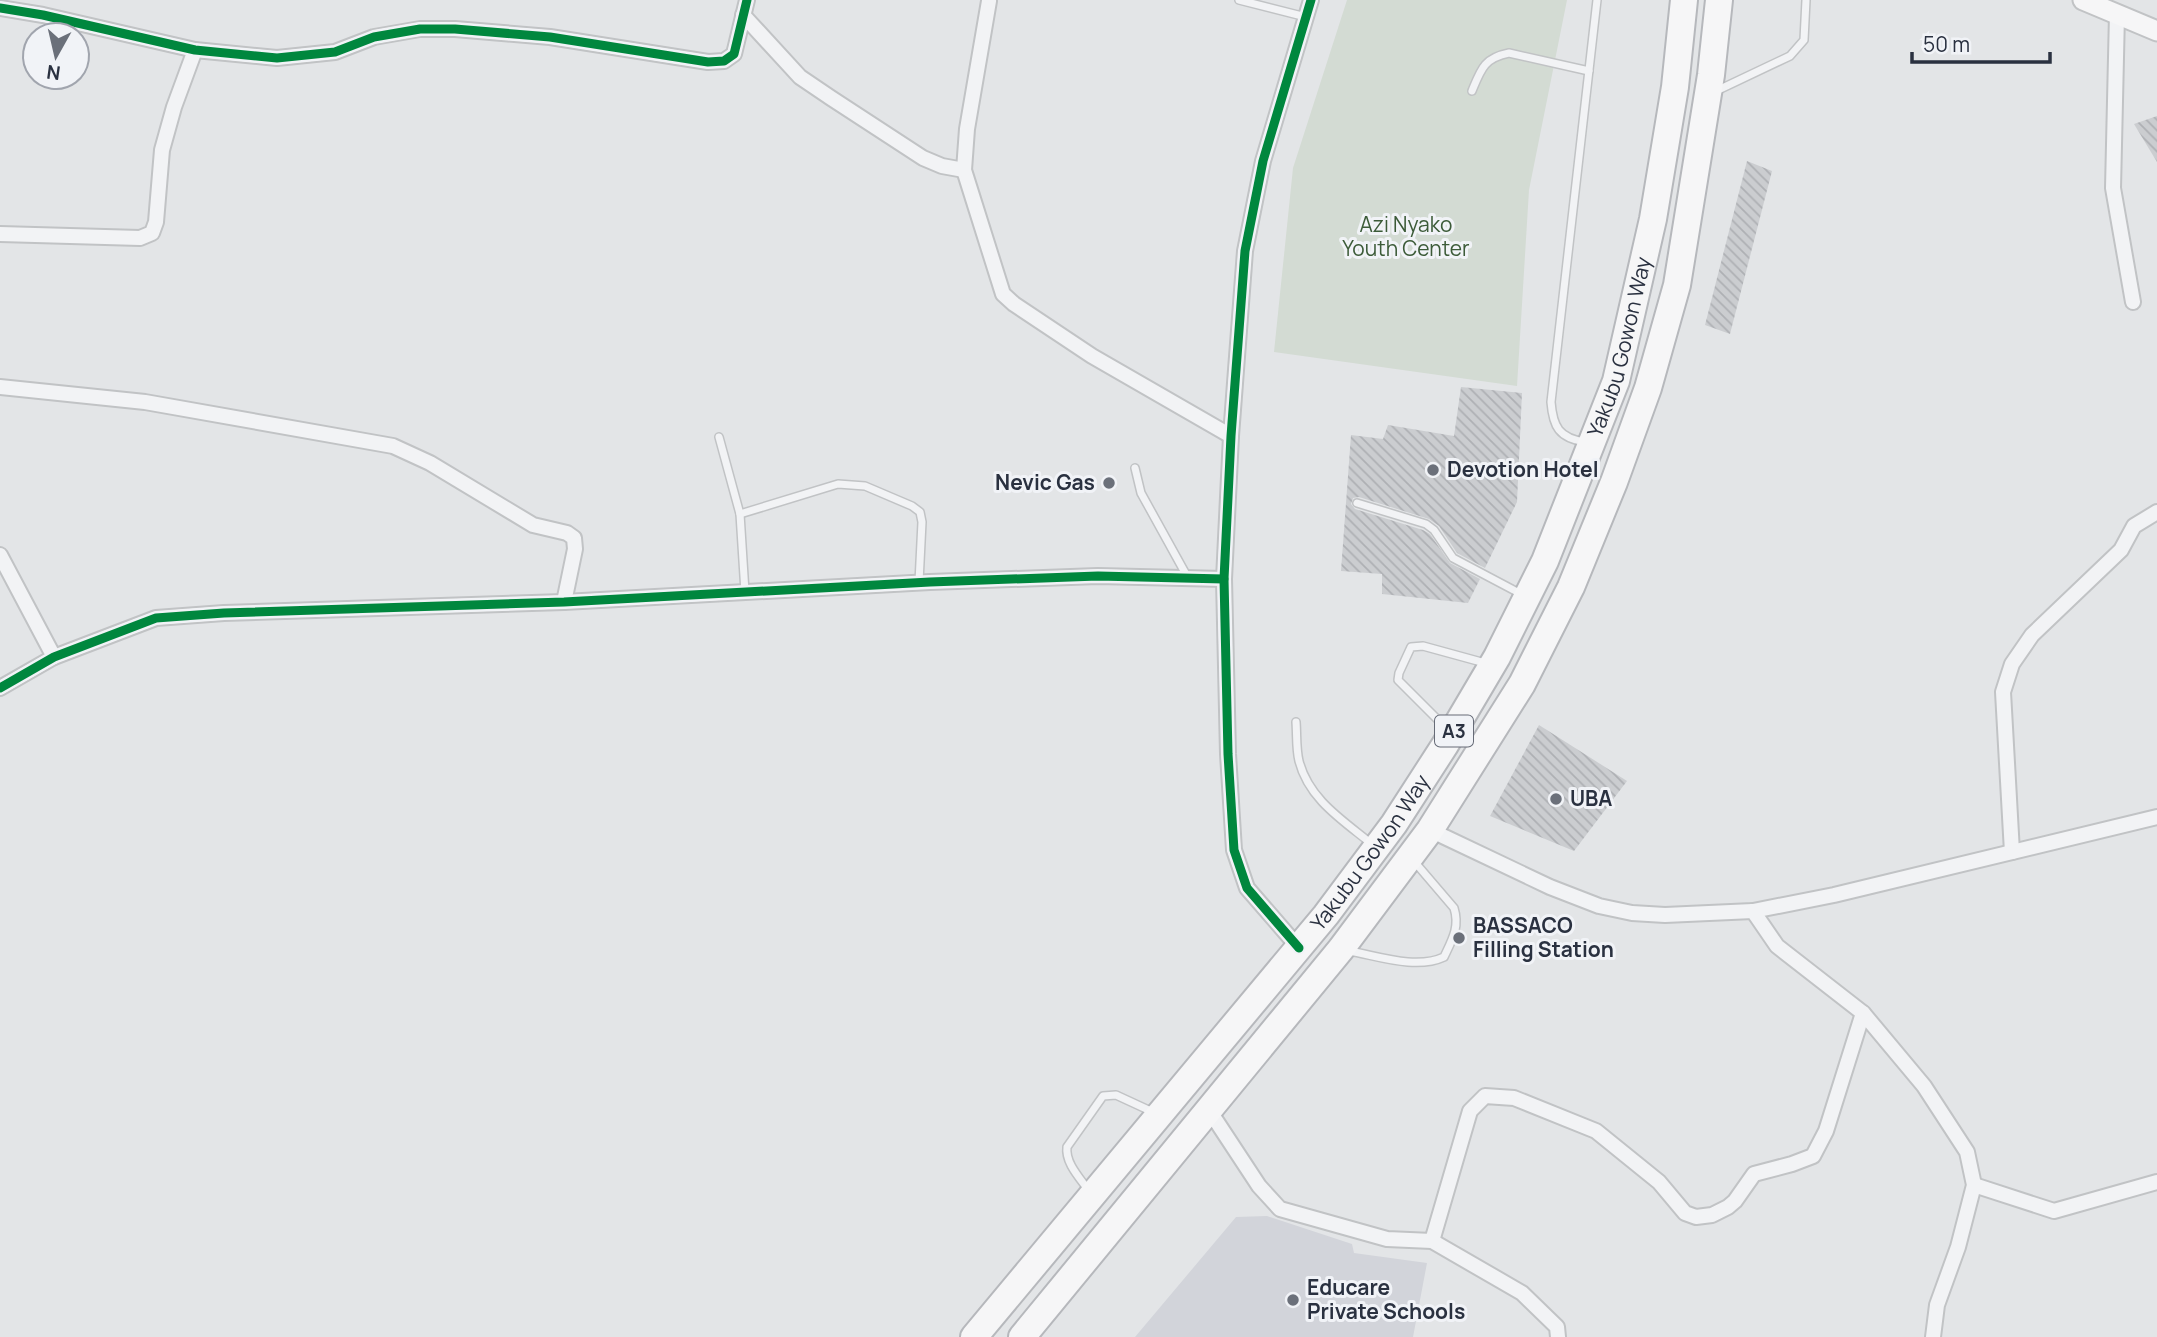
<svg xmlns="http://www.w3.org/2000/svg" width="2157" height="1337" font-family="Manrope,sans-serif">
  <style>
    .built { fill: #d2d4da }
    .green { fill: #d3dbd3 }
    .building { fill: url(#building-back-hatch) }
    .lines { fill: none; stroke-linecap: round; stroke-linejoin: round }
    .lane-casing { stroke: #c1c3c5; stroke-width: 10 }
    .street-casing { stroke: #c1c3c5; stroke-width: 18 }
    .secondary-casing { stroke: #c1c3c5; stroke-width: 23 }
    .highway-casing { stroke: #b6b8bc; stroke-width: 30 }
    .lane { stroke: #f2f3f5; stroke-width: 7 }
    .street { stroke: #f2f3f5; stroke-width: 14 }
    .secondary { stroke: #f6f6f7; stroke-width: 19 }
    .highway { stroke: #f6f6f7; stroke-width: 26 }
    .cycleway-casing { stroke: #f1f3f7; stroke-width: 13 }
    .cycleway { stroke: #00873e; stroke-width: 9 }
    .poi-dot { fill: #6b707a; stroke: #f1f3f7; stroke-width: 2.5 }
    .labels { text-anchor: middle; stroke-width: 6; stroke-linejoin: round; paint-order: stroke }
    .shield { fill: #f1f3f7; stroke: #666b77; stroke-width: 2 }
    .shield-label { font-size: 19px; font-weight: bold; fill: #2a3140 }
    .park-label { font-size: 21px; fill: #3c5b38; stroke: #f1f3f7 }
    .street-label { font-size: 21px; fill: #2a3140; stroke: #f1f3f7 }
    .poi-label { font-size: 21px; font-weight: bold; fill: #2a3140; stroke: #f1f3f7; text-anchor: start }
  </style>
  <defs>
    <pattern id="building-back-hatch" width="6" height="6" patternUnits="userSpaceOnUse" patternTransform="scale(1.75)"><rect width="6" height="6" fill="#cbcdd0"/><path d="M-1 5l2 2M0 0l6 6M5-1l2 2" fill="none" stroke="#aeb0b4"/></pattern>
  </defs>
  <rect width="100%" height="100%" fill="#e3e5e7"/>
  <path class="built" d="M1267,1216l85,28 2,9 73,10 -14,74h-278l101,-120z"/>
  <path class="green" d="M1347,0h220l-38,190 -12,196 -243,-34 19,-184z"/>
  <g class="building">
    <path d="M2157,116v46l-23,-38z"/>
    <path d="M1747,161l25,10 -42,163 -25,-9z"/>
    <path d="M1461,387l61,6 -5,109 -32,66 -28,-15 -18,-27 -10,-7 -70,-22 -6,1 -2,6 4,5 68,21 7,4 20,29 30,16 -12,24 -86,-9v-20l-41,-3 10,-136 32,4 5,-14 66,11z"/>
    <path d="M1539,725l88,56 -53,70 -84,-35z"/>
  </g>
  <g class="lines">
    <defs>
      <g id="lane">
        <path d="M1239,0l67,17"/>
        <path d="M1472,91c9,-22 12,-33 37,-38l80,18"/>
        <path d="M1714,92l76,-36 14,-16 2,-40"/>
        <path d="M719,437l21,77 5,78"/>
        <path d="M1585,442c-26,-4 -32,-15 -34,-40l46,-402"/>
        <path d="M1135,468l6,25 47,85"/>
        <path d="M1357,503l69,21 8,6 19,28 70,37"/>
        <path d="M740,514l98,-30 27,2 47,20 8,6 2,10 -3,60"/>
        <path d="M1296,722c1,13 0,27 3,39 10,39 45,60 74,84"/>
        <path d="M1449,731l-51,-51 1,-7 12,-26 12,-1 62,17"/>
        <path d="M1349,951c29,5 67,19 95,6 8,-17 16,-30 10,-49l-41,-48"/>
        <path d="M1089,1191c-9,-13 -24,-28 -22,-44l36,-51 13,-1 39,18"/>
      </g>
      <g id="street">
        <path d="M989,1l-22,128 -3,41 39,124 11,10 78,52 139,80"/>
        <path d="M0,8l43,7 152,35 82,8 58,-6 39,-15 46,-8h35l95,8 158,25 16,-1 10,-7 13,-54"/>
        <path d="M2117,14l-4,174 20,114"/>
        <path d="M743,15l57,62 31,21 92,60 19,8 22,4"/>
        <path d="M0,234l140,4 12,-5 4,-11 6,-72 12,-43 21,-57"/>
        <path d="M0,387l145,15 248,44 37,17 103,62 34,8 7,5 1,11 -11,53"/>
        <path d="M0,555l54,102"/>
        <path d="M0,688l54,-31 102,-39 68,-5 340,-11 366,-20 168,-6 126,3"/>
        <path d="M1430,830l120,57 49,19 33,7 33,2 88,-4 81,-16 323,-78"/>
        <path d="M2012,852l-9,-160 9,-28 20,-29 89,-85 13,-24 23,-14"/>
        <path d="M1753,911l24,35 86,67 61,73 43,66 7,33 -16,62 -21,58 -4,32"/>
        <path d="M1299,948l-52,-60 -13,-38 -6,-96 -4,-175 7,-143 14,-185 18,-90 48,-161"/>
        <path d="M1209,1110l50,76 21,23 107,30 45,2 90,52 35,34 1,10"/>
        <path d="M1974,1185l80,26 103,-29"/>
        <path d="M1432,1241l38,-130 15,-15 29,2 82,33 63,51 26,31 11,4 16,-2 16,-8 7,-6 19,-27 38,-10 21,-8 13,-25 37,-118"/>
      </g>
      <path id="secondary" d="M2083,0l74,31"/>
      <g id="highway">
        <path id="s1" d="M974,1337l352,-422 68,-91 51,-79 52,-88 48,-96 71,-180 37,-162 22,-132 9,-87"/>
        <path d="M1022,1337l319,-388 89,-119 92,-146 49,-97 43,-105 34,-94 29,-103 34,-210 8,-75"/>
      </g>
    </defs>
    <use href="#lane" class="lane-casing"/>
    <use href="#street" class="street-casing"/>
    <use href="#secondary" class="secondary-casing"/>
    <use href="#highway" class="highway-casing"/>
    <use href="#lane" class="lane"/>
    <use href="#street" class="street"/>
    <use href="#secondary" class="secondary"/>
    <use href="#highway" class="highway"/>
    <defs>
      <g id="cycleway">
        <path d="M0,8l43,7 152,35 82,8 58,-6 39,-15 46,-8h35l95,8 158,25 16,-1 10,-7 13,-54"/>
        <path d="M0,688l54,-31 102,-39 68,-5 340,-11 366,-20 168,-6 126,3"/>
        <path d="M1299,948l-52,-60 -13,-38 -6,-96 -4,-175 7,-143 14,-185 18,-90 48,-161"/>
      </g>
    </defs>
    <use href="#cycleway" class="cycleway-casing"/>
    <use href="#cycleway" class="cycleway"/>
  </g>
  <g class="poi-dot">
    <circle cx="1433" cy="470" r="7"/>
    <circle cx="1109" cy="483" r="7"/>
    <circle cx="1556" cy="799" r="7"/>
    <circle cx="1459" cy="938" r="7"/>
    <circle cx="1293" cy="1300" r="7"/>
  </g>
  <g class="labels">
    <rect class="shield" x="1435" y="715.5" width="38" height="31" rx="5"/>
    <g class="shield-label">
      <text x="1454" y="738">A3</text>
    </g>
    <g class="park-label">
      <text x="1406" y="232">Azi Nyako<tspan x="1406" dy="24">Youth Center</tspan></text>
    </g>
    <g class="street-label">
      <text dy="7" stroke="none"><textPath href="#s1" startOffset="1194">Yakubu Gowon Way</textPath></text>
      <text dy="7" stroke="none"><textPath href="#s1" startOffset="626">Yakubu Gowon Way</textPath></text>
    </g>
    <g class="poi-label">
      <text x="1447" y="477">Devotion Hotel</text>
      <text x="1095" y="490" text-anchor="end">Nevic Gas</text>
      <text x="1570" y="806">UBA</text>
      <text x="1473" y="933">BASSACO<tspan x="1473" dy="24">Filling Station</tspan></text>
      <text x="1307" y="1295">Educare<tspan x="1307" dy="24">Private Schools</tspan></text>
    </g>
  </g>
  <g transform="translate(56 56) rotate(188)"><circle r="33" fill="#f1f3f7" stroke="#a1a5ae" stroke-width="2"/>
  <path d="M0-5L12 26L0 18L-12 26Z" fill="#6b707a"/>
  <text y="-10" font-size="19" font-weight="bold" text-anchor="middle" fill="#2a3140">N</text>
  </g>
  <path d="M1912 52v10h138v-10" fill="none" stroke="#2a3140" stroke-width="3.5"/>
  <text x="1923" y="52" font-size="21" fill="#2a3140" stroke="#f1f3f7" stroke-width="5" paint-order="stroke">50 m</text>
</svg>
